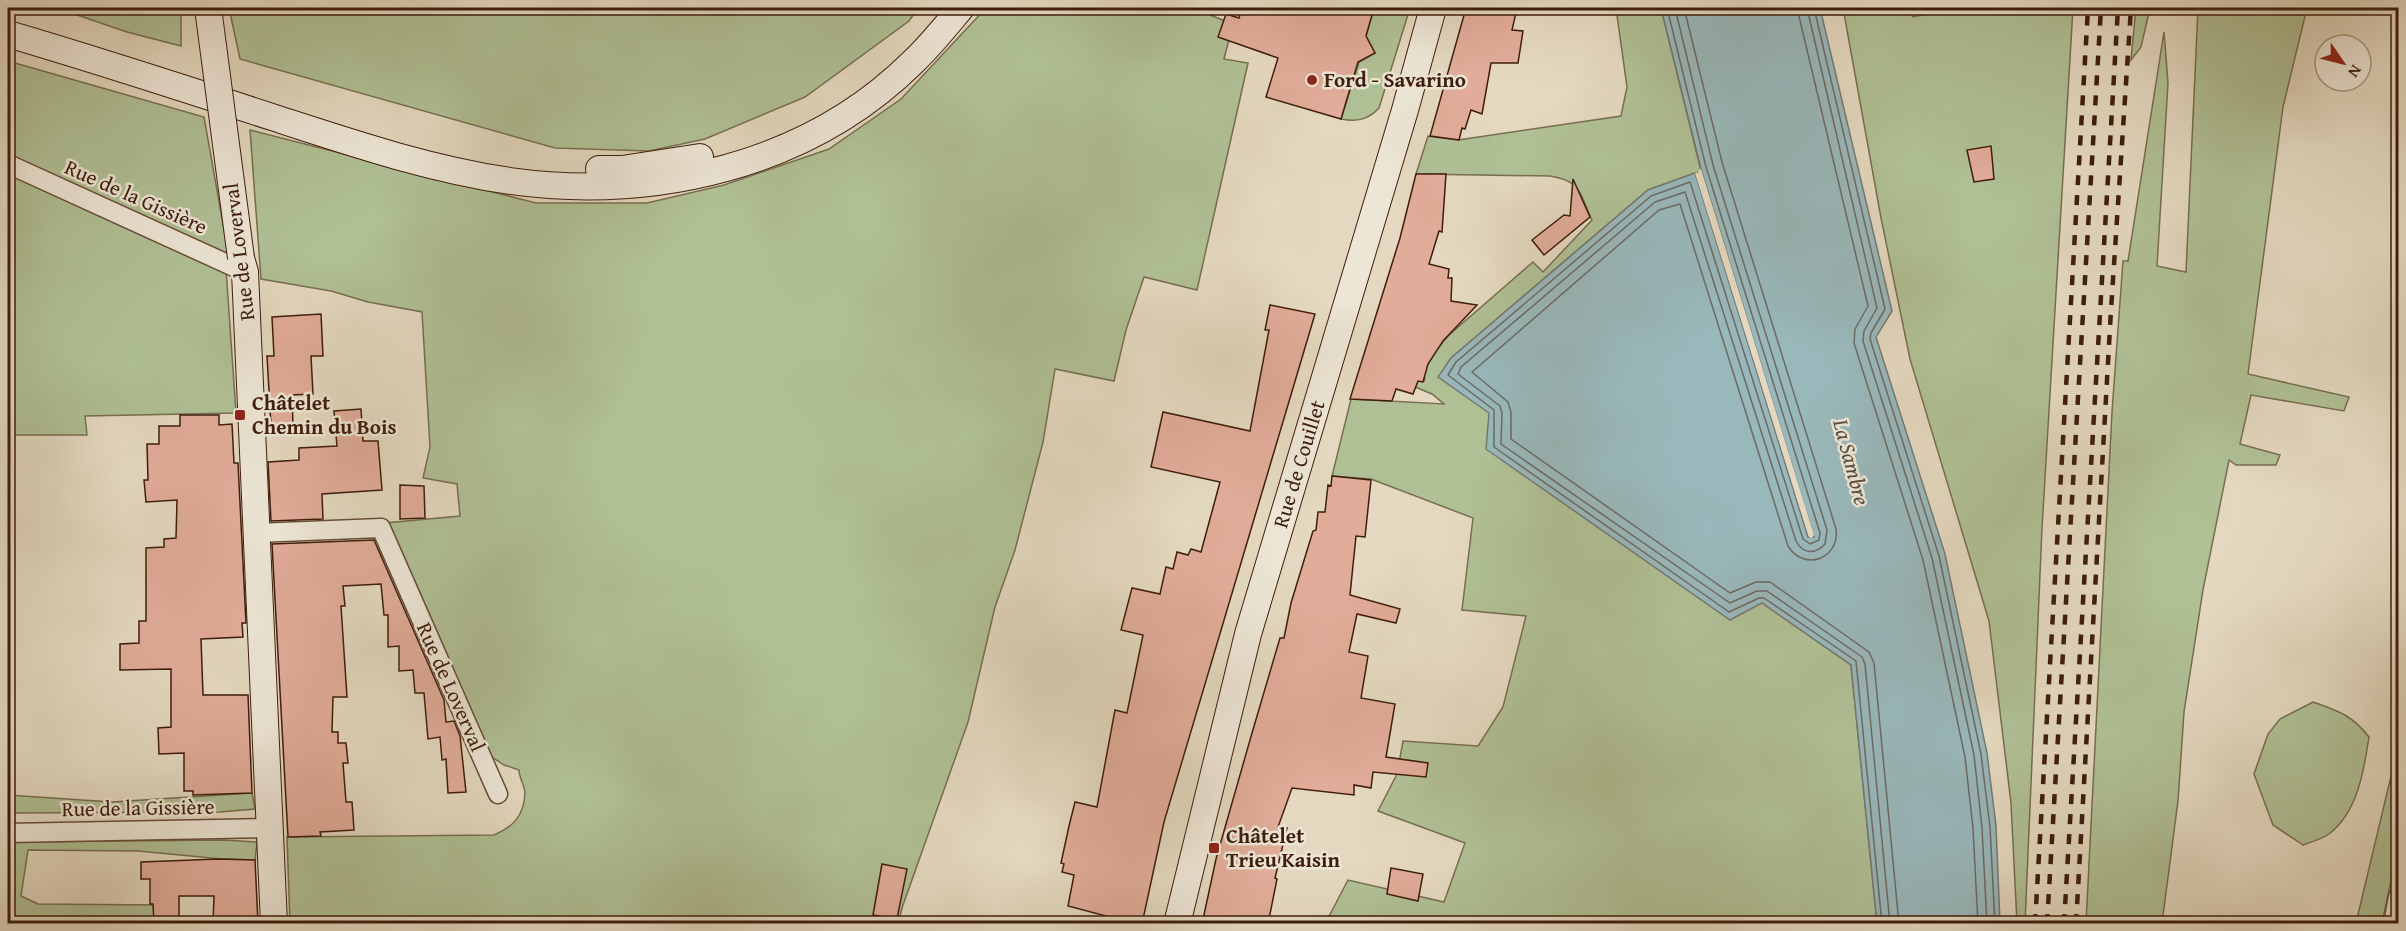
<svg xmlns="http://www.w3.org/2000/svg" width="2406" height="931" font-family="'Gentium Book Plus',serif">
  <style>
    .green { fill: #b0c095; stroke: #776e50; stroke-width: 1.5 }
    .water { fill: #99b8bb; stroke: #757a75; stroke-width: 1.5 }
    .pier { fill: #e4d9c0 }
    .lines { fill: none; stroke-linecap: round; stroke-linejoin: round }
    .shore { stroke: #6c6a64; stroke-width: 1.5 }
    .building { fill: #e1ac99; stroke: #3e1d0c; stroke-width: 1.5 }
    .street-casing { stroke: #684c39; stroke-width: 21 }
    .secondary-casing { stroke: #3e1d0c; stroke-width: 28 }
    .street { stroke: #ede6d6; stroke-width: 18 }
    .secondary { stroke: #ede6d6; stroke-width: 26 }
    .rail { stroke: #3e1d0c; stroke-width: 4.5; stroke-dasharray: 10 10; stroke-linecap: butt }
    .secondary-bridge-casing { stroke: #3e1d0c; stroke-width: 28; stroke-linecap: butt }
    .secondary-bridge { stroke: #ede6d6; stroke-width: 26 }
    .poi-dot { fill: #8f2418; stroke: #ede6d6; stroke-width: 2 }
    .labels { text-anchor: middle; stroke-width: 5; stroke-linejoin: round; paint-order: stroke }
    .poi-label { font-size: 21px; font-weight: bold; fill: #3e1d0c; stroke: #ede6d6; text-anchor: start }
    .street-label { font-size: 21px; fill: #3e1d0c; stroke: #ede6d6 }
    .water-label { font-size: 22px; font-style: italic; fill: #594c41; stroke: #ede6d6 }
  </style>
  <rect width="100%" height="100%" fill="#e4d9c0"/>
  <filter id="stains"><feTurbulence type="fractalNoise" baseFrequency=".00333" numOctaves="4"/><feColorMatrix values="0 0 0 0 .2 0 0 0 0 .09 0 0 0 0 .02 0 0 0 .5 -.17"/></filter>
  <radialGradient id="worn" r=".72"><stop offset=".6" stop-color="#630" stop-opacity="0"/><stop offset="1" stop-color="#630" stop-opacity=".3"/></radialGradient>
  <g class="green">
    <path d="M57,8h124v38l-54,-14z"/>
    <path d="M229,8h689l-9,13 -104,76 -100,42 -56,12 -94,-3 -315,-89z"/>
    <path d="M986,8h226l-2,7 23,9 -9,35 24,4 -51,227 -53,-13 -18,53 -12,51 -59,-12 -12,73 -28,108 -20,57 -27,115 -66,186 -4,15h-608l-3,-86 207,-2c19,-8 30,-19 31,-42 0,-7 -6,-15 -6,-23l-15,-5 -15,-10 -104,-232 75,-7 -3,-32 -34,-6 7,-31 -8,-135 -54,-10 -37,-11 -70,-12 -11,-149 286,73h111l77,-18 105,-36 72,-50z"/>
    <path d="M1374,8h36l-31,100c-11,12 -22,14 -38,11l18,-57 16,-9 -9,-17z"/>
    <path d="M1616,8h45l40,163 -53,19 -197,168 -12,19 412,288 26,258 -552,1 23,-44 96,22 21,-59 -87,-32 19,-37 6,-33 75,5 25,-39 23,-91 -64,-6 11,-92 -102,-39 -39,-3 19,-77 93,5 -12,-10 -17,-7v-8l9,2 1,-3 -3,-3 13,-24 14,-16 84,-73 10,10 49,-52c-12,-26 -10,-39 -42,-44l-134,-2 12,-38 30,4 163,-24 6,-29z"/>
    <path d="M1843,8h64l6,9 42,-9h118l-31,520 -17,395h-8l-6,-120 -22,-182 -79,-262 -29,-141z"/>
    <path d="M2136,8h14l-9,39 -10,13z"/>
    <path d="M2198,8h109l-24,99 -35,267 101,23 -5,14 -93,-16 -11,49 40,11 -4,10h-40l-7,-5 -26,130 -19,122 -6,89 -16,122h-76l26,-511 11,-151h5l36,-229 4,51 -11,183 29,6z"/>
    <path d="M8,61l196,56 24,135 -7,2 -213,-99z"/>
    <path d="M8,171l218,98 10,144 -151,3 2,19h-79z"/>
    <path d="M2313,702c25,9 39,13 56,35 -5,33 -11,75 -40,97 -7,5 -18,8 -26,11l-30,-20 -19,-51 14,-40 12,-15z"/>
    <path d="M2398,747v102l-16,74h-26z"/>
    <path d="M252,793l3,16 -35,3 -212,1v-18l104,7z"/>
    <path d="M224,840l33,2 -2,18 -33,-1 -84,-8 -110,-1 -7,46 17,8 118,1 -1,19 -147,-1v-81z"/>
  </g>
  <path class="water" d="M1661,8h159l72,303 -16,26 69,217 42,199 9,73 4,97h-123l-26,-258 -89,-62 -32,17 -244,-171 3,-36 -51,-36 13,-19 197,-168 47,-17 113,364h6l-113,-368z"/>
  <path class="pier" d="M1701,169l113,366 -2,3 -3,-1 -114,-364 2,-1 101,320 -100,-321z"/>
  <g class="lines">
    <g class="shore">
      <path d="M1667,8l39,159 114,366 -1,7 -9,4 -7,-5 -113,-357 -39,14 -195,166 -8,13 46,35v37l235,165 30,-14h5l92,63 26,263"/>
      <path d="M1675,8l38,157 114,365 -2,14c-10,11 -22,10 -29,-3l-111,-349 -30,10 -194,165 -3,7 42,32 2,7 -1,31 229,159 27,-12h10l95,66 3,7 25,260"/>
      <path d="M1684,8l38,154 114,367c4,30 -32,43 -48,17l-108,-342 -21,6 -187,162 36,30 3,10v27l219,154 26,-11h14l99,70 5,11 25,261"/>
      <path d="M1797,8l71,298 -13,23 -1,14 69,217 42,197 8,71 5,96"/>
      <path d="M1807,8l70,300 -13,23 -1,10 69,217 42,197 8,73 5,96"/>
      <path d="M1814,8l71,301 -14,24 -1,6 69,217 42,198 9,73 5,97"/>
    </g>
  </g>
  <g class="building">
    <path d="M1242,8h132l-8,28 9,17 -17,9 -17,57 -75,-22 12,-39 -60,-21 8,-23 13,4z"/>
    <path d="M1466,8h51l-5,22 11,1 -5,32h-27l-9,51 -11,-4 -6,19 -3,-1 -3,12 -29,-4z"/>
    <path d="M1991,146l3,33 -20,3 -7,-32z"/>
    <path d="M1416,174h30l-4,58 -3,-1 -10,33 20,5 -1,9h4l-1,23 26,4 -34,36 -15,23 -5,18 -5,-1 -5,13 -17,-5 -4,12 -42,-2 50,-161z"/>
    <path d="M1573,179l17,38 -46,38 -12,-15 32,-25 6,1z"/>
    <path d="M1270,305l45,9 -151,508 -22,102h-34l2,-7 -42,-11 6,-31 -12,-3 2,-8 -3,-1 8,-37 6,-24 22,5 18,-97 12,3 16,-78 -22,-5 11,-42 28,6 6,-27 7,2 4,-17 11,3 3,-6 10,3 19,-70 -69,-15 12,-55 87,19 19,-101h-4z"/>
    <path d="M321,314l2,42h-12l2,38 -21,1 1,29 -22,2 -4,-70h7l-2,-39z"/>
    <path d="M361,409l2,32h15l4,49 -60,4 1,25 -52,2 -3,-59 31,-2v-12l38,-2 -3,-35z"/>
    <path d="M180,415h39v10l13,-1 2,39h4l8,160h-4l1,14 -42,2 2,56h45l4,98 -59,2v-4h-9v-38l-25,1 -1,-26 13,-1v-58l-51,1v-26l19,-1v-22h7v-73l18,-1v-8l12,-1 1,-38 -31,2 -2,-22h4l-1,-36h12v-18h21z"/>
    <path d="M1332,476l39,4 -6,57 -9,-1 -6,59 50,14 -4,14 -39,-9 -8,38 19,4 -7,42 34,6 -9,53 42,6 -2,14 -53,-5 -2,16 -17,-3v10l-62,-7 -14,39 9,1 -12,50 2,1 -9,45h-66l14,-65 36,-126 28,-95h4l7,-35 22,-72 3,-1 2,-18h7l3,-27 3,1z"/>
    <path d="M400,485l24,1 1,32 -25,1z"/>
    <path d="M374,540l70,160 2,22 8,-1 6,15 6,56 -18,1 -2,-34 -4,1 -2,-23 -12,2 -4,-46h-9l-2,-23 -14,1v-25l-11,1v-32h-4l-3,-31 -38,2 2,20h-4l6,91h-14l-1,35h6v11h8l2,20h-5l3,39h6l2,28 -34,2 1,4 -33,1 -16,-293z"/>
    <path d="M219,859l36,1 3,64h-45l1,-28h-35v28h-25l-1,-20h-3v-25h-9v-17z"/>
    <path d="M882,864l25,5 -10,50 -24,-4z"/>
    <path d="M1391,868l32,6 -5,27 -31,-7z"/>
  </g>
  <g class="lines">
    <defs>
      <g id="street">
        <path d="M8,164l237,108"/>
        <path d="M256,533l125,-5 117,266"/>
        <path d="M8,833l262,-5"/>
        <path d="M2393,924l5,-27"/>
      </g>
      <g id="secondary">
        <path d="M8,34c89,26 178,55 267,84 77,25 154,51 235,63 144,20 298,-15 403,-119 18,-17 33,-36 48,-54"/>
        <path d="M599,169h23l78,-12"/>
        <path d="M241,258l4,14 29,652"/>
        <path d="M1177,924l71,-290 157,-524 28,-102"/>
      </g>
    </defs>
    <use href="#street" class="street-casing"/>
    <use href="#secondary" class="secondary-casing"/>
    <use href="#street" class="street"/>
    <use href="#secondary" class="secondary"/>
    <g class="rail">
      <path d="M2035,924l53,-916"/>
      <path d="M2047,924l54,-916"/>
      <path d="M2064,924l54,-916"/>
      <path d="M2076,924l35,-614 20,-302"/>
    </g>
    <defs>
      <path id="secondary-bridge" d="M208,8l33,250"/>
    </defs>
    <use href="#secondary-bridge" class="secondary-bridge-casing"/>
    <use href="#secondary-bridge" class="secondary-bridge"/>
  </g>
  <g class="poi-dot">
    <circle cx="1312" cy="80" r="6"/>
    <rect x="234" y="409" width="12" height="12" rx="3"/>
    <rect x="1208" y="842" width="12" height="12" rx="3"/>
  </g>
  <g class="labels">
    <g class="poi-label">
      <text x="1324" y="87">Ford - Savarino</text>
      <text x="252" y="410">Châtelet<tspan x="252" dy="24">Chemin du Bois</tspan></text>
      <text x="1226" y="843">Châtelet<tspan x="1226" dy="24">Trieu Kaisin</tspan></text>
    </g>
    <g class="street-label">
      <text transform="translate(136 197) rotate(24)" y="7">Rue de la Gissière</text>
      <text transform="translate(239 252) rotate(-97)" y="7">Rue de Loverval</text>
      <text transform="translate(1299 464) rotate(-73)" y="7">Rue de Couillet</text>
      <text transform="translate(451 687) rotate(66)" y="7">Rue de Loverval</text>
      <text transform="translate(138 808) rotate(-1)" y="7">Rue de la Gissière</text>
    </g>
    <g class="water-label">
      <text transform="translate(1852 462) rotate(75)" y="8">La Sambre</text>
    </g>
  </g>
  <rect width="2406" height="931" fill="none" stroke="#e4d9c0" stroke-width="30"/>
  <rect x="9" y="9" width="2388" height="913" fill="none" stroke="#3e1d0c" stroke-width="3"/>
  <rect x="15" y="15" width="2376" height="901" fill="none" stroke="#3e1d0c" stroke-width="1.5"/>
  <g transform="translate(2343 63) rotate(125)"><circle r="28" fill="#ede6d6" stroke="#a79685" stroke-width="1.5"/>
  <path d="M0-4.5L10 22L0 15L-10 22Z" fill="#8f2418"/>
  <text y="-9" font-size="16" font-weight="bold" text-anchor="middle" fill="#3e1d0c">N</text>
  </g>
  <rect width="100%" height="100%" filter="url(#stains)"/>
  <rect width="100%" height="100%" fill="url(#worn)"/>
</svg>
